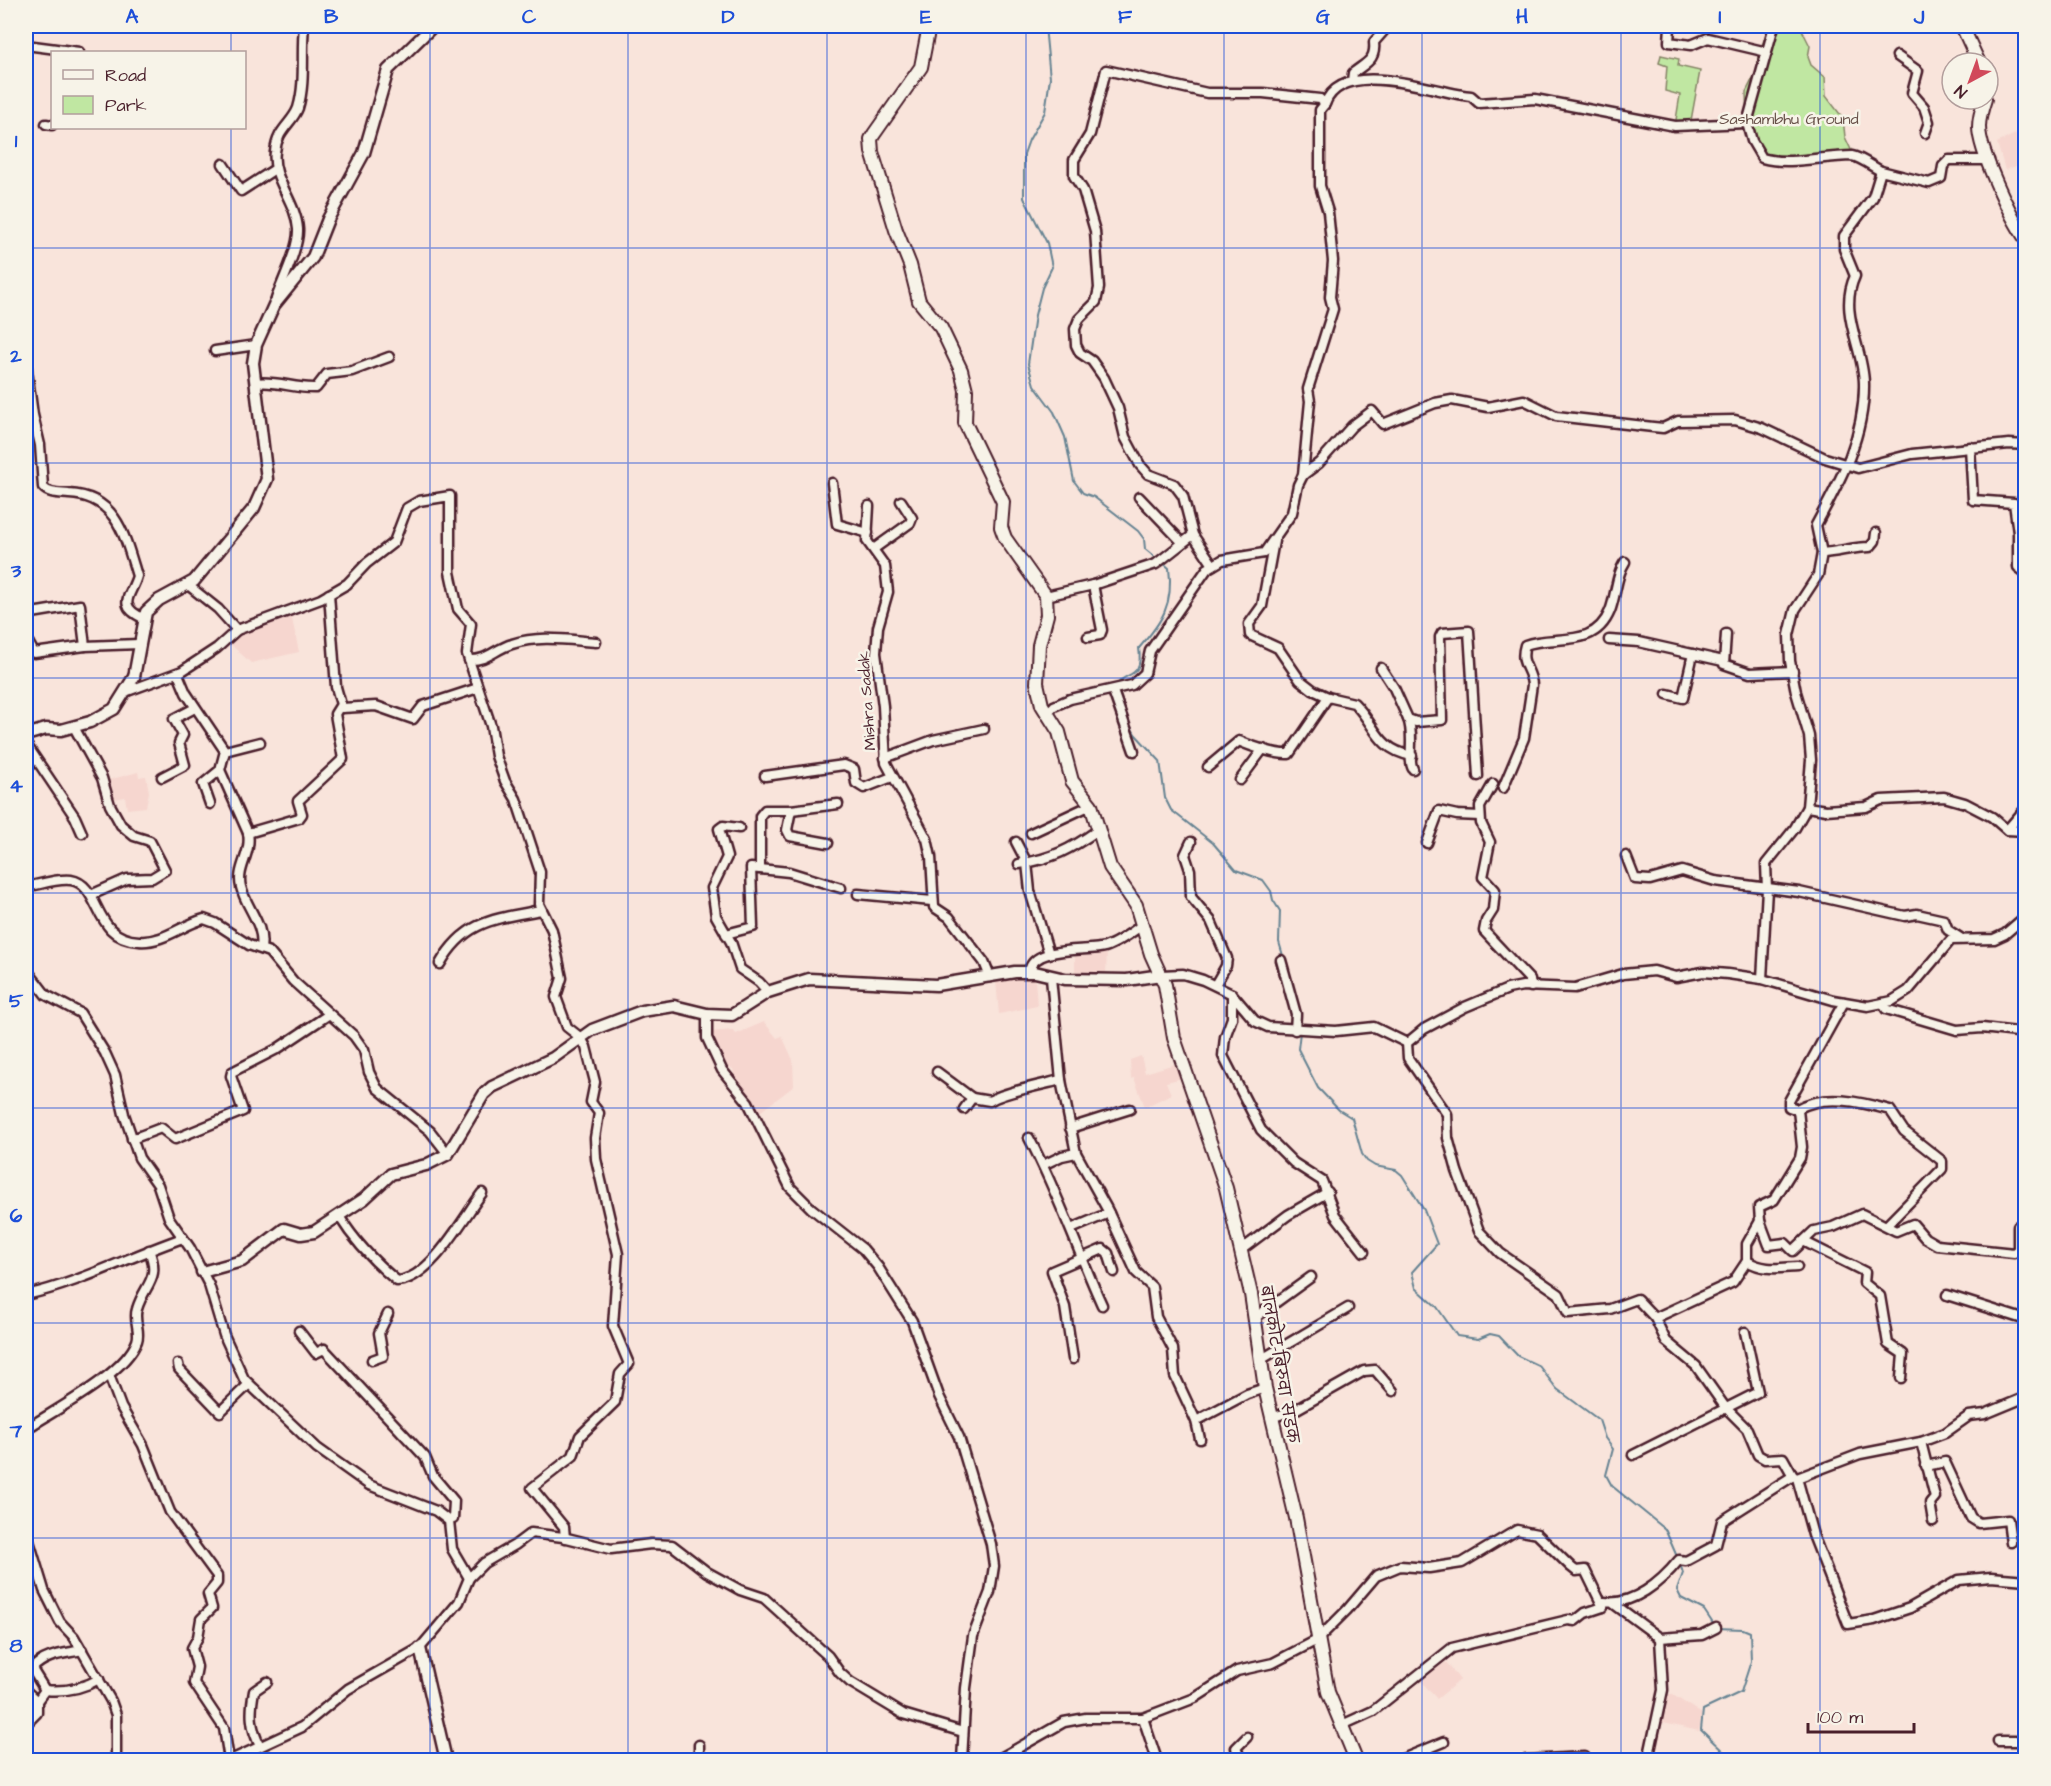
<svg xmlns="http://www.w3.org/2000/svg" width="2051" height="1786" font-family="'Architects Daughter','Playpen Sans Deva',sans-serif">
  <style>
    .built { fill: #f6d6cf }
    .green { fill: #c0e7a2; stroke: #858366; stroke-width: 1.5 }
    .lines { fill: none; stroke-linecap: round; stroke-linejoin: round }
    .stream { stroke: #668392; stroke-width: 2 }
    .minor-casing { stroke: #4a1f2b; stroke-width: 13 }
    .tertiary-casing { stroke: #4a1f2b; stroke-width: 15 }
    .secondary-casing { stroke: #4a1f2b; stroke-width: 16 }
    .minor { stroke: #f7f3e8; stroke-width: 8 }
    .tertiary { stroke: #f7f3e8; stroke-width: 10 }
    .secondary { stroke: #f7f3e8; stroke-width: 12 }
    .grid { fill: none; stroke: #1d4ed8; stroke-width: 1.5; stroke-opacity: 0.55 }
    .labels { text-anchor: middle; stroke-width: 5; stroke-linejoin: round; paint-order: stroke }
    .park-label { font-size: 16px; fill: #685149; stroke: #f7f3e8 }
    .street-label { font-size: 16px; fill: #4a1f2b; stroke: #f7f3e8 }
    .neatline { fill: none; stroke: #1d4ed8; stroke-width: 2 }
    .grid-label { font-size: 20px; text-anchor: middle; font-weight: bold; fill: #1d4ed8 }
  </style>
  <rect width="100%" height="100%" fill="#f9e4db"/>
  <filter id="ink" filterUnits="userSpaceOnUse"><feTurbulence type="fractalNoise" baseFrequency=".0167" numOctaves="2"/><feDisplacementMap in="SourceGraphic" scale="12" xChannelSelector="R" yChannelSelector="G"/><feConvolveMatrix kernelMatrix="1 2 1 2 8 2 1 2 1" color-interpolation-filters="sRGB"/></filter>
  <g filter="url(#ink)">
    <g class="built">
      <path d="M2025,129v21l-6,2 3,12 -17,6 -8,-27z"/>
      <path d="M291,614l8,38 -48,11 -23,-21 15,-12z"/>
      <path d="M138,772l1,5 7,-1 3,16 -3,15 -19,2 -2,-12 -15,3 -5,-19z"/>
      <path d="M1075,950h32l-1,25h-31z"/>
      <path d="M1026,978l9,1 2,27 -38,8 -3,-33z"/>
      <path d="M764,1022l13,16 5,-2 11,24 1,26 -38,29 -24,-38 2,-3 -1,-5 -10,-3 -13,-34 23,-2 3,4z"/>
      <path d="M1141,1056l4,17 33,-10 5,15 -17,4 5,12 -26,13 -11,-29 -3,1 -1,-19z"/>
      <path d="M1446,1662l14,18 -23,19 -17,-19z"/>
      <path d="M1665,1693l8,2 29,19 -3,17 -40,-9z"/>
    </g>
    <g class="green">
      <path d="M1768,26h32l10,20 -2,11 3,8 14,12 1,19 17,22 2,19 9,19 -92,2 -15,-32 -1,-34 12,-24v-17l5,-8z"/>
      <path d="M1661,55l18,4 -1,7 22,5 -10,55h-15l5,-31 -15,-4 2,-25 -8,-3z"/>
    </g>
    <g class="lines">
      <g class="stream">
        <path d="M1045,26l5,52 -5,34 -16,28 -5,14v44l23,45 5,24 -10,21 -7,27 -7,49 6,21 20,27 11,25 9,44 9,12 11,4 44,34 6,8 1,10 12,10"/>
        <path d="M1116,687c7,-17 28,-6 23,-39 23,-26 35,-44 30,-80l-7,-6"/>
        <path d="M1126,718l9,16 25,27 5,37 6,12 42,33 23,27 27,10 8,11 2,9 7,11 -1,31 5,17"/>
        <path d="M1300,1032l-2,17 20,39 21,22 13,8 10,36 5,7 8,5 21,4 6,5 22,35 13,34 -25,28 4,16 21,19 20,29 21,3 12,-5 9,2 19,20 21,10 18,23 42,31 6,18 8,11 -7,26 6,11 53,43 13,30"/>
        <path d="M1680,1564l3,9 -6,17 4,8 23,12 12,18 27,1 7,3 1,29 -10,31 -38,18 -2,20 31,30"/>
      </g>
      <defs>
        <g id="minor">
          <path d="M1670,26l-1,16 22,3 17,-7 59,14"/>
          <path d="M26,45l53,7"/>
          <path d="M1897,56l21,15 -6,22 12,14 5,15 -4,11"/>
          <path d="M1352,81l1,-8c14,-11 23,-13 21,-31l14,-16"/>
          <path d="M1747,123l27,-97"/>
          <path d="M46,124l6,1"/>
          <path d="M223,164l18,27 34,-22"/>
          <path d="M276,299c6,-18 23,-51 22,-70 -2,-28 -27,-51 -23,-77 2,-23 17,-28 23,-44 8,-27 3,-55 6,-82"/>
          <path d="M215,351l41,-6"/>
          <path d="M26,362l7,53 7,30 3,42c6,7 16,6 26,7 48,2 56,43 68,82 -5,19 -22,29 6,42"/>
          <path d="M255,383c22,-3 39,6 61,5l11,-14 25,-3 37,-14"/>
          <path d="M1970,447l3,53 41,3 4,30v34l8,6"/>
          <path d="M1303,475l7,-74 -2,-12 25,-80 -3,-12 3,-36 -5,-49 -8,-26v-76l5,-6"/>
          <path d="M832,483l5,41 31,9"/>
          <path d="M1139,497l43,45"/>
          <path d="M869,506l-2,35 18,25 3,26 -10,35 -2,26 7,53 3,57 41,76 4,18 3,50 15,10 35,45 6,15"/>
          <path d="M1274,541l-12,65 -13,18 1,11 28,13 22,32 13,10 15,7 26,6c22,22 22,46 58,53"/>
          <path d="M875,548l35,-25 2,-5 -11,-17"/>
          <path d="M1822,553c17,-1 31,-6 48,-6l5,-6 1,-8"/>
          <path d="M1213,565l-20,-30 -10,-39 -9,-12 -26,-10 -8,-9 -15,-28 -7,-29 -14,-30 -12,-17 -12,-8 -4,-8 -1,-16 4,-10 17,-17 3,-14 -4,-57 -12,-41 -9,-14v-16l16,-26 16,-64 101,23h56l57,6 5,5c18,-48 111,-11 146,-8l8,7 56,-4 140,27 72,-3 5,18 10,17c28,8 60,-2 90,-2 8,1 21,11 29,15"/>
          <path d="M188,585l30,24 19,21"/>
          <path d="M329,594l7,93 6,21 34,-2 37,13 10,-13 55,-18"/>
          <path d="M1046,596l47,-11 63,-21 37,-29"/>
          <path d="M26,614l54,-9 5,41"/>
          <path d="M1726,634l-2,30 26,9 43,-2"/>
          <path d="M1088,637l12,-2 2,-5 -9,-45"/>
          <path d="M26,638l8,15 51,-7 54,-2"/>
          <path d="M1609,640l30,2 84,19"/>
          <path d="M469,660c18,1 26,-11 43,-16 27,-9 56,-4 84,-2"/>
          <path d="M1381,668l13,20 14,31 8,3 26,-2 -2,-83 2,-4 27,-2 9,145"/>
          <path d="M178,674l8,19 39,58 -5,19 -17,14 7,20"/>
          <path d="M1113,691l21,60"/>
          <path d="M125,692l57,-21 35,-23 20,-18 84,-31 26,-15 20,-21 27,-21 13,-34 12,-7 31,-5v76l8,37 13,15 -4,30 24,72 5,30 9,25 11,18 24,73 -1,32 13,26 10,48 -6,19 11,30 14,11 5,9 9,35 -4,20 8,11 -4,25 1,21 22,95 -5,72 16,38 -9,10 -5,28 -35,34 -7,20 -41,32 32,39 1,11"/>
          <path d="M1667,694l16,4 10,-44"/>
          <path d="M1047,713l7,-7 16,-7 62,-14 13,-12 5,-22 57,-82 15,-9 42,-7 28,-40 6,-28 5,-10 16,-12 33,-37 20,-15 11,13 52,-21 17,-3 36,7 36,-7 32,16 97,11 10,1 15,-7 57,-1 27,8 63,30 33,10 54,-14 97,-10 17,1"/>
          <path d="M1408,719c7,17 -1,40 5,50"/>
          <path d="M74,727l28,51 8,27 11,20 13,11 16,5 15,29 -13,8 -25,1 -36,16"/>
          <path d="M26,744l49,73 7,16"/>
          <path d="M225,751l35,-9"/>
          <path d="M885,758l48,-18 51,-11"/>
          <path d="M1208,767l31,-26c11,5 38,14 50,13l39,-57"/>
          <path d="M220,770l28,63 51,-15 3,-4 -4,-13 45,-42 -8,-45 5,-8"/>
          <path d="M765,776l79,-11 10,4 2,14 8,5 28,-11"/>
          <path d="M162,777l23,-12 -6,-22 4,-8 -9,-16 21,-11"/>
          <path d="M1240,780l23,-31"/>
          <path d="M1493,784l-13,23 1,16 9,19 -7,35 12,13 -2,20 -7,11 -2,10 46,49 1,7"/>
          <path d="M1503,788l21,-50 8,-53c-1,-17 -13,-20 -7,-40 30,-11 69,5 85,-34 6,-15 6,-36 15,-49"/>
          <path d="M1807,807l19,3 40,-3 15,-7 63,-3 21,6 27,14 15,13 19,1"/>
          <path d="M791,810l-4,20 3,6 38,7"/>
          <path d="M739,828l-16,-2 -4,3 8,28 -15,31 4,28 15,26 9,27 19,13 9,10"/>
          <path d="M2007,830l19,-22"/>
          <path d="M248,833c4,21 -12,35 -7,54 5,21 24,38 20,61"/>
          <path d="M1031,833l60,-28"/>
          <path d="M1016,842l11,21 3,28 19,63"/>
          <path d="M1191,842l-6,13 5,15 1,27 20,24 16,37 -1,8 -11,19"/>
          <path d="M1427,843l12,-32 18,4 23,1"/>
          <path d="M1626,856l9,23 15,1 32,-9 33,10 84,11 106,24 12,-2 27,6 4,10 14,9"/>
          <path d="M1019,864c33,-5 52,-15 79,-34"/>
          <path d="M760,869v-53l5,-6h26l47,-6"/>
          <path d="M26,887c13,-2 31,-9 45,-7 31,5 21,59 68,61 24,2 43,-16 65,-22l11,4 34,22 20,7 24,29 61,55 10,14 5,22 8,16 53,43 18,23"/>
          <path d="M858,894l74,7"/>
          <path d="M726,934l27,-7 -2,-59 38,4 52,16"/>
          <path d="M1281,960l15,54 -1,16"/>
          <path d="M440,964c25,-44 55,-45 101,-54"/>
          <path d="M26,969l20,26 34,18 25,40 10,22 9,39 15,44 19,27 11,33 21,30 19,37 15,50 20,44 73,69 52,37 67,26 13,10 3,28 17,29 -10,24 -39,46 -72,41 -46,38 -71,33"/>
          <path d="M1029,972c3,-27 58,-20 76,-25 13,-4 26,-14 37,-22"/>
          <path d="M1161,975l22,-1 20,6 29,14 23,27 13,6 68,4 38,-4 33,16 17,-14 41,-22 43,-18 15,-3 52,2 48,-14 31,-3 22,6 27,-5 25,2 34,5 71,21 35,6 15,-3 9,-2 16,-10 43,-51 43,-1 11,-5 21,-18"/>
          <path d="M1051,978l10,102 15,73 31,56 29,63 16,15 4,30 17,32 2,27 21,45 4,18"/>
          <path d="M1762,979l5,-90 -1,-25 29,-36 12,-21 4,-47 -2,-24 -13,-44 -6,-31 -1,-26 6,-25 23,-35 4,-22 -6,-28c24,-44 49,-89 48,-142 -1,-37 -26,-70 -9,-107l-11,-27v-13l29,-39 8,-26 48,12 12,-5 2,-12 6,-6h40"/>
          <path d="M1232,994v24l-7,19 -2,19 38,74 33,33 28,18 13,34 29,37"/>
          <path d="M1883,1003l3,6 71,21 25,-2 44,5"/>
          <path d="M707,1014v24l15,32 26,32 42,85 21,21 52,41 15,18 34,54 27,75 20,41 32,107 3,22 -4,26 -17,44 -7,52 -4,72"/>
          <path d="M1407,1043l1,15 39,56 1,24 9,33 22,60 21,22 59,41 9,19 42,-4 27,-10 18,19"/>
          <path d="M937,1072l35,26"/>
          <path d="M964,1109l8,-11 18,3c10,-8 55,-17 71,-21"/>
          <path d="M1797,1109c27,-16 64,-7 93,1l14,21 38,30v8l-55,56"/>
          <path d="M1070,1128l60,-19"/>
          <path d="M1029,1138c29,54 48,112 73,167"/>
          <path d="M132,1139l29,-11 14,11 68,-28 -12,-35 1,-4 45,-23 51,-34"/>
          <path d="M1043,1165l19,-9 14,-3"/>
          <path d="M339,1216c16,26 34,45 58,65 34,-2 66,-63 85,-88"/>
          <path d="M1760,1221l9,24 16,-2 8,8 21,-20 19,-4 29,-13 34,17 17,-7 12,14 12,7 77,8 4,-4v-23l8,-2"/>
          <path d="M1071,1229l38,-16"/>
          <path d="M1805,1242l60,30 -1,11 16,13 8,48 15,10 -2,24"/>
          <path d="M1241,1250l47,-35 40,-23"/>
          <path d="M1747,1261c17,10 31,7 50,6"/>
          <path d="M26,1295c54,-12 104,-39 157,-57"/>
          <path d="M1947,1295l79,25"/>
          <path d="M1256,1317l55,-40"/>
          <path d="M299,1331l17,22 8,-4 101,108 8,19 21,25 -1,18"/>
          <path d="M1073,1359l-8,-52 -13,-36 51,-22 5,4 6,19"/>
          <path d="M1262,1359l86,-51"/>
          <path d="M372,1360l11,-4 -4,-23 9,-19"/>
          <path d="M178,1364l1,5 41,43 29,-28"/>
          <path d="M109,1375l12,32 22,38 27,67 47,64v7l-9,11 4,14 -11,11 -3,18 -6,11 5,19 -3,16 30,45 5,32"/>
          <path d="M1271,1418l24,-8 69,-39 11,-1 18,21"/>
          <path d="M1196,1421l51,-27 18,-6"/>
          <path d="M26,1429c30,-20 99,-55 111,-88 4,-10 -4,-21 0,-32 8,-26 24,-29 12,-59"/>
          <path d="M1921,1442l14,55 -5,6 3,18"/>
          <path d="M1633,1455l125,-63 -13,-60"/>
          <path d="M1926,1466l19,-4 26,56 8,5 29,-3 3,22"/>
          <path d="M1793,1476l-10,-18 -18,1 -7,-4 -11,-26 -22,-22 -29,-41 -30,-25 -11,-23 78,-36 14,-21v-17l13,-23 -1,-14 15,-7 26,-42 2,-11 -4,-37 -9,-3v-6l55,-99"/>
          <path d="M1797,1478l16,57 35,89 26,-4 36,-12 49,-28 32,-3 35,3"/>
          <path d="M26,1531l18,59 16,32 14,15 37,64 5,14v45"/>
          <path d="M469,1578l15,-15 31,-18 16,-12 32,4 48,12 40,-5 21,1 35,27 33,18 24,8 64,58 12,17 10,9 53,32 60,18"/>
          <path d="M1614,1604l46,34 42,-3 14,-7"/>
          <path d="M1603,1607l1,-5c29,4 57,-20 75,-42l7,1 30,-16 6,-24 71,-45 4,2 63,-24 61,-12 24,-9 24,-17 16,-2 41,-17"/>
          <path d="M82,1650c-18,4 -37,4 -50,19l13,21c20,2 37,-1 54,-11"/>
          <path d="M26,1691l11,10"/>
          <path d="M1143,1718l14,42"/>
          <path d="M26,1724l11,-11v-12l8,-11"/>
          <path d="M1998,1741h28"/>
          <path d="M699,1745v15"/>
          <path d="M260,1746c-10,-19 -10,-34 -6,-55l13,-9"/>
          <path d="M997,1760l67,-38 22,-4h57l52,-20 42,-27 36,-8 44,-23 30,-30 29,-34 24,-10 29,2 33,-5 55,-33 20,4 34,33 5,4 9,-1 18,37 -18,6 -10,8 -7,-1 -116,28 -79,63 -33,15"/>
          <path d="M1241,1760l-5,-12 11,-11"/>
          <path d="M1400,1760l44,-18"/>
          <path d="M1525,1760l59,-3"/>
          <path d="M1648,1760l15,-70 -3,-52"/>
        </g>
        <g id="tertiary">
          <path d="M26,735l20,-6 15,1 29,-8 24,-13 20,-32 12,-65 13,-12 35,-19 60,-73 13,-29 -14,-116 3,-18 18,-40 39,-48 15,-38 36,-66 24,-83 45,-44"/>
          <path d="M202,1272l40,-11 42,-32 17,5 13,-2 50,-33 27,-25 35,-9 22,-11 36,-60 8,-7 61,-29 39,-28 50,-19 32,-5 33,8 25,1 36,-23 41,-13 127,6 79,-13h20l30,7 62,1 34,-5"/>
          <path d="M420,1648l26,112"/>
        </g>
        <g id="secondary">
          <path d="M929,26l-8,41 -47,67 -3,5 1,13 24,78 14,35 9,36 22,27 20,42 5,20 -1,33 38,79 -2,25 4,11 41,58 1,19 -8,30 -2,38 5,22 17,27 13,49 19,24 19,62 26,38 15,49 14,31 9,53 52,150 25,106 14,94 31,130 32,174 28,68"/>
          <path d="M1962,26l17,37"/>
          <path d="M1985,99c-3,9 -6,18 -6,28 0,24 32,91 47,112"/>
        </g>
      </defs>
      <use href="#minor" class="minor-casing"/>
      <use href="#tertiary" class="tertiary-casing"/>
      <use href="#secondary" class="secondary-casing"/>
      <use href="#minor" class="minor"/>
      <use href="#tertiary" class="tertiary"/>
      <use href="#secondary" class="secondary"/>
    </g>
  </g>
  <path class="grid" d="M231,26v26M430,26v1734M628,26v1734M827,26v1734M1026,26v1734M1224,26v1734M1422,26v1734M1621,26v1734M1820,26v1734M231,128v1632M26,248h2000M26,463h2000M26,678h2000M26,893h2000M26,1108h2000M26,1323h2000M26,1538h2000"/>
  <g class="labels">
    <g class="park-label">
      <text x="1789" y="124">Sashambhu Ground</text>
    </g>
    <g class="street-label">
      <text transform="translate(866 701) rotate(-94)" y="6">Mishra Sadak</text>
      <text transform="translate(1280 1364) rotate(80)" y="6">बालकोट-बिरुवा सडक</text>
    </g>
  </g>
  <rect width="2051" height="1786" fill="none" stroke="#f7f3e8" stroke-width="66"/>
  <rect x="51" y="51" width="195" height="78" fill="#f7f3e8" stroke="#b29e9c" stroke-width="1.5"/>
  <rect x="63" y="70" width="30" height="9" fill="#f7f3e8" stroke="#b29e9c" stroke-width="1.5"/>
  <text x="105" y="81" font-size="18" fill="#4a1f2b">Road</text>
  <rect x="63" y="96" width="30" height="18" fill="#c0e7a2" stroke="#b29e9c" stroke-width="1.5"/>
  <text x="105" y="111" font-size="18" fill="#4a1f2b">Park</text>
  <g transform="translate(1970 81) rotate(221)"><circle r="28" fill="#f7f3e8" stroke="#b29e9c" stroke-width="1.5"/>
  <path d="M0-4.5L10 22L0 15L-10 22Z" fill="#d1495b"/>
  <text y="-9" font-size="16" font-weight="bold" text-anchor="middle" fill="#4a1f2b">N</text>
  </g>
  <path d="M1808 1723v9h106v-9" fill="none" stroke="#4a1f2b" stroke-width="3"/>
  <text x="1817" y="1723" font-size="18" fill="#4a1f2b" stroke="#f7f3e8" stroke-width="4.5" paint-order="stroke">100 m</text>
  <rect x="33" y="33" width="1985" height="1720" class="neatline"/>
  <g class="grid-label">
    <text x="132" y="23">A</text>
    <text x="331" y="23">B</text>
    <text x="529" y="23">C</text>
    <text x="728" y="23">D</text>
    <text x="926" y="23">E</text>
    <text x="1125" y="23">F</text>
    <text x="1323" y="23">G</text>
    <text x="1522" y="23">H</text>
    <text x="1720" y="23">I</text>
    <text x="1919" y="23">J</text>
    <text x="16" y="147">1</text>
    <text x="16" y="362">2</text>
    <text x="16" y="577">3</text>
    <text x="16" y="792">4</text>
    <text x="16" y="1007">5</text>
    <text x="16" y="1222">6</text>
    <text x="16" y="1437">7</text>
    <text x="16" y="1652">8</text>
  </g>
</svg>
